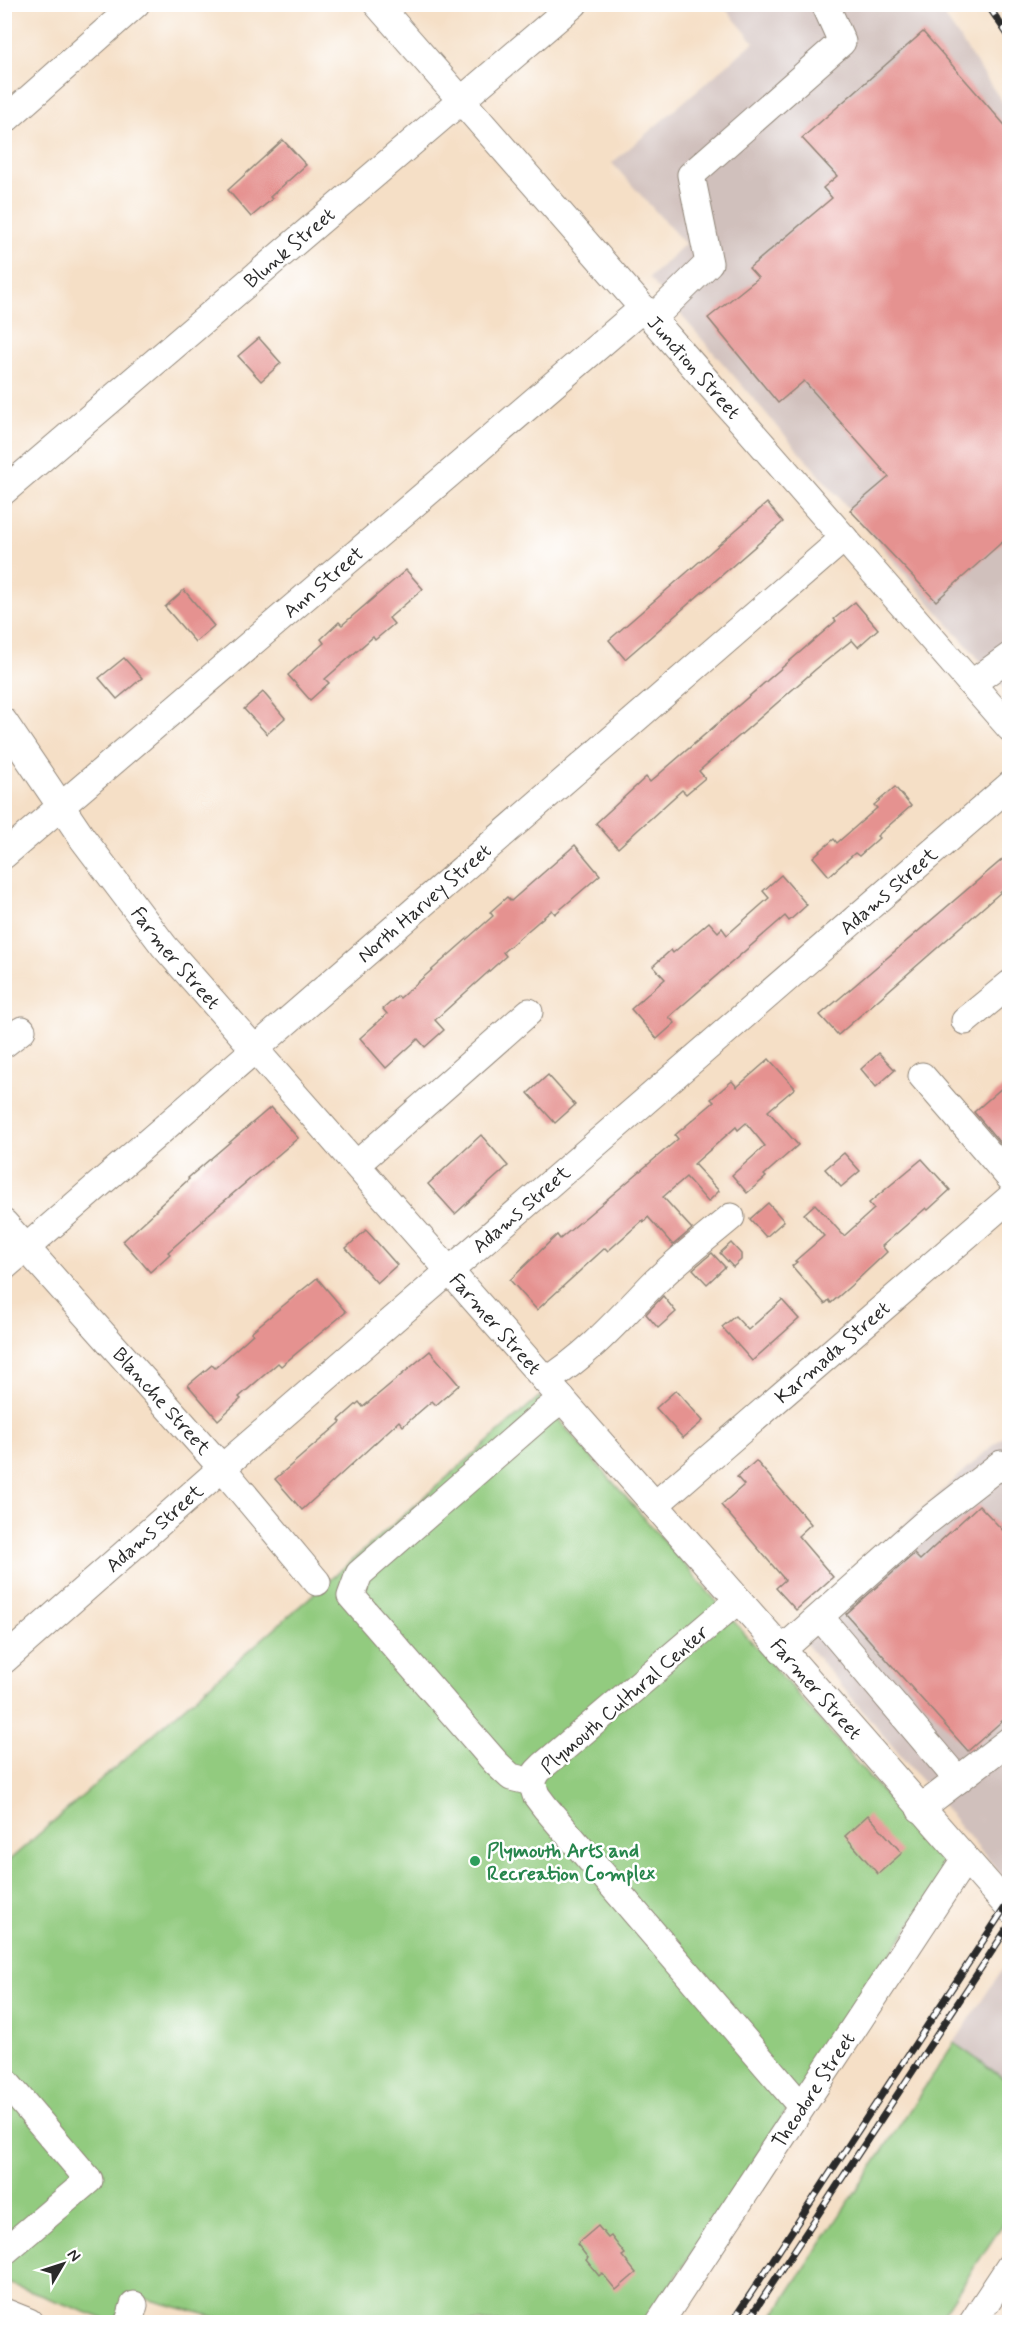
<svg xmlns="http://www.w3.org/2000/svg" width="1014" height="2327" font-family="Mynerve,sans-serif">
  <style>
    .industrial { fill: #d0c0bc }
    .green { fill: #92cb7f; stroke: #5e7b55; stroke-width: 1.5 }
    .building { fill: #e59290 }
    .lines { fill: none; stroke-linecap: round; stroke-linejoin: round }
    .minor-casing { stroke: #908578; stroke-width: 29 }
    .minor { stroke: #fff; stroke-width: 27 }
    .rail-casing { stroke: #2b2b2b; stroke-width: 7 }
    .rail { stroke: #fff; stroke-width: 4.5; stroke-dasharray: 14; stroke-linecap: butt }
    .leisure-dot { fill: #2e9e5b; stroke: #fff; stroke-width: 2 }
    .labels { text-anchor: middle; stroke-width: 5; stroke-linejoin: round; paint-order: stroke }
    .street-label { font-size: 20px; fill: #2b2b2b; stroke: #fff }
    .leisure-label { font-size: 20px; font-weight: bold; fill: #27864d; stroke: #fff; text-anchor: start }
  </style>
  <rect width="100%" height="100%" fill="#fff"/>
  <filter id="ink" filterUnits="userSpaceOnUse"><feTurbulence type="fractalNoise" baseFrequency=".0167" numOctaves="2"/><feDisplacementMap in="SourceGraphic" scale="12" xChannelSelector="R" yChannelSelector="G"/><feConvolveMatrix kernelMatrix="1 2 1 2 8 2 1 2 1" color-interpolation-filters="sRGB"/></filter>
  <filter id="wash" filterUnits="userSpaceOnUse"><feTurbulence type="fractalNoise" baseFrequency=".008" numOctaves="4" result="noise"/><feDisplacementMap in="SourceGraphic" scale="24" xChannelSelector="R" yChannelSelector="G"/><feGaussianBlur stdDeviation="1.35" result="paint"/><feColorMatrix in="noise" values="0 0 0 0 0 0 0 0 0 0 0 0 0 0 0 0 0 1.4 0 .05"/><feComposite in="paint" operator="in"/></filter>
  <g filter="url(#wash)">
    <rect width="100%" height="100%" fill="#f5dfc6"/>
    <g class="industrial">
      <path d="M722,5h215l72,107v582l-360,-416 36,-34 -73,-81 142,-121z"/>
      <path d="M1009,1431l1,436 -7,10 -212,-251z"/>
      <path d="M1009,1959v123l-55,-39z"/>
    </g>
    <g class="green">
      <path d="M539,1397l409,471 -302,454h-412l-107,-28 -12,28h-3l-107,-40 -1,-422 3,2z"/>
      <path d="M954,2043l55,39v133l-71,107h-169z"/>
    </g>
    <g id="blocks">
      <g class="building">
        <path d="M923,32l87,99v404l-74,66 -86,-91 39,-33 -85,-96 -26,22 -70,-85 50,-40 -9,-10 83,-70 -9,-10 14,-12 -35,-38z"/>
        <path d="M283,140l23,25 -36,32 2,2 -21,18 -23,-27z"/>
        <path d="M259,338l22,25 -20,18 -23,-25z"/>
        <path d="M767,503l16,19 -158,137 -16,-19z"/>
        <path d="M406,570l17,19 -34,29 5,6 -19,16 -2,-3 -48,42 4,4 -19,17 -22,-25 36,-32 -3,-4 18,-17 3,3z"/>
        <path d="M184,590l30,36 -19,16 -30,-35z"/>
        <path d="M855,602l23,27 -20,18 -6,-7 -36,29 -117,102 6,7 -19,16 -4,-4 -64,58 -22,-25 50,-46 4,5 186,-161 -2,-2z"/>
        <path d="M124,658l18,20 -25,21 -18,-21z"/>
        <path d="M263,692l22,26 -18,16 -23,-25z"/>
        <path d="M895,787l16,19 -34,30 2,2 -20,18 -4,-3 -26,23 -16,-19 21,-18 3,4 40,-35 -3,-3z"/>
        <path d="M575,845l25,30 -45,39 -3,-4 -49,42 3,4 -71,64 9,10 -19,17 -7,-8 -32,29 -26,-30 27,-24 -4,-5 15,-13 2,2 93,-82 -3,-4 17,-15 4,4z"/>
        <path d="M1010,853v31l-172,151 -18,-20z"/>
        <path d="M781,875l26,30 -18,16 -4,-5 -116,101 6,6 -18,16 -26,-30 34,-30 -12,-13 18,-16 2,3 36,-31 9,10 4,-4 5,7 42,-37 -6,-7z"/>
        <path d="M879,1053l16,17 -19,17 -15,-18z"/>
        <path d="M769,1059l26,29 -27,23 30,34 -34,30 2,2 -19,16 -15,-18 33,-29 -19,-23 -8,7 -2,-3 -42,37 25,27 -11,11 -22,-25 -23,20 29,32 -19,16 -25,-28 -4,5 -1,-2 -35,31 -3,-3 -68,62 -27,-30 47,-45 3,4 118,-100 -3,-4 39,-33 -3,-3 21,-18 5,6z"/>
        <path d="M548,1075l27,30 -20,18 -27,-30z"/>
        <path d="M1010,1081v56l-9,7 -27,-32z"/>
        <path d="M271,1107l27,31 -96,82 1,1 -35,31 2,2 -20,18 -27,-31 34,-31 -1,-1 33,-30 -1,-1z"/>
        <path d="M481,1135l27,31 -53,48 -27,-30z"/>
        <path d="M844,1153l16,18 -19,16 -16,-18z"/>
        <path d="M922,1159l28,31 -22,20 -2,-2 -44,38 5,6 -32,30 -24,21 -2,-3 -4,4 -33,-38 5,-4 -2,-1 29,-25 -20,-22 11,-10 29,32 30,-27 -5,-6z"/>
        <path d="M768,1203l16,18 -18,16 -16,-18z"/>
        <path d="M366,1230l31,35 -20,18 -31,-35z"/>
        <path d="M731,1243l10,11v6l-8,7 -13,-14z"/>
        <path d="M712,1253l13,14 -18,17 -14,-15z"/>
        <path d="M317,1278l29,34 -65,54 -3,-3 -39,34 2,2 -23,21 -30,-35 24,-20 3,3 38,-34 -2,-2z"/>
        <path d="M663,1296l13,16 -18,16 -12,-14z"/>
        <path d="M782,1300l17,19 -47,42 -30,-34 13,-11 13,14z"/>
        <path d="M430,1351l29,34 -23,20 -4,-4 -29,25 -4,-5 -97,89 -27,-31 66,-57 -2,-2 20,-18 4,5z"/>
        <path d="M676,1390l27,31 -20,17 -27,-30z"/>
        <path d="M756,1461l55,63 -13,12 35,41 -37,33 -20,-22 9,-8 -64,-75 23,-20 -7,-8z"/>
        <path d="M979,1505l31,33v176l-42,37 -122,-137 68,-60 6,6z"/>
        <path d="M868,1815l34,38 -24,21 -33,-38z"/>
        <path d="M598,2226l10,12 3,-2 14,18 -3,2 14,17 -20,17 -14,-17 -3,3 -13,-16 2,-2 -11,-14z"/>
      </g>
    </g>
  </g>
  <g filter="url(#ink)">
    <use href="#blocks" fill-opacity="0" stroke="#908578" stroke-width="1.5"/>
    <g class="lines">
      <defs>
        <g id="minor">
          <path id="s1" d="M377,4l633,724"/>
          <path d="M4,121l132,-117"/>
          <path d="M652,319l57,-56 -18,-88 151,-133 -17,-38"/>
          <path id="s2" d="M4,491l570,-487"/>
          <path d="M971,684l39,-28"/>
          <path id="s3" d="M4,722l79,117 81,107 846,963"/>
          <path id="s4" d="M4,855l639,-547"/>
          <path d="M965,1021l45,-37"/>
          <path d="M4,1044l18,-14"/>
          <path d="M922,1076l88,102"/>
          <path d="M357,1164l172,-152"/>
          <path id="s5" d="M4,1223l218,245 95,114"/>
          <path id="s6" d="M4,1267l840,-729"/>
          <path d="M546,1381c43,-27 72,-61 107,-97 24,-24 52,-45 78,-67"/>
          <path id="s7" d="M655,1505l355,-307"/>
          <path d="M738,1600l-194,165 -7,7 -5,10 4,13 9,12 256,299"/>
          <path d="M820,1617l138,163"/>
          <path d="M782,1650l143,-127 76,-59 9,8"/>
          <path id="s8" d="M4,1660l218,-192 788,-683"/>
          <path d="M532,1782l-21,-5 -15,-14 -145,-167 8,-22 186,-162 17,-13"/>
          <path d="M920,1809l90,-69"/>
          <path d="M4,2080l85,100 -85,72"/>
          <path d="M4,2312l25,10"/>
          <path d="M129,2322l5,-17"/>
          <path id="s9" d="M660,2322l305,-463"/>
          <path d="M973,2322l37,-56"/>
        </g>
      </defs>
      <use href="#minor" class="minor-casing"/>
      <use href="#minor" class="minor"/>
      <defs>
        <g id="rail">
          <path d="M987,4l23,34"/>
          <path d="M1004,4l6,9"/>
          <path d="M732,2322l278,-422"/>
          <path d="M747,2322l263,-398"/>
        </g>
      </defs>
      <use href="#rail" class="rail-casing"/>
      <use href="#rail" class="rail"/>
    </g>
  </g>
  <circle class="leisure-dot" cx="475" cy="1861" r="6"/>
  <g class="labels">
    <g class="street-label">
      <text dy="7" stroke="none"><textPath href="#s2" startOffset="375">Blunk Street</textPath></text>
      <text dy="7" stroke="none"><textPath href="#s1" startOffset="482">Junction Street</textPath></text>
      <text dy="7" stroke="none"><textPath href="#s4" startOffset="420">Ann Street</textPath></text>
      <text dy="7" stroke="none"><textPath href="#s8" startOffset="1172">Adams Street</textPath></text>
      <text dy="7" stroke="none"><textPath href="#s6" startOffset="556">North Harvey Street</textPath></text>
      <text dy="7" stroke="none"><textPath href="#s3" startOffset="292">Farmer Street</textPath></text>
      <text dy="7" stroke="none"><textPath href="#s8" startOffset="686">Adams Street</textPath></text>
      <text dy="7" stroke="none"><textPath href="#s3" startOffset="778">Farmer Street</textPath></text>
      <text dy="7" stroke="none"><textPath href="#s7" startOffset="234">Karmada Street</textPath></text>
      <text dy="7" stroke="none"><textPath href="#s5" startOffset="238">Blanche Street</textPath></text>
      <text dy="7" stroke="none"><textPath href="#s8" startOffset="200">Adams Street</textPath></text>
      <text dy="7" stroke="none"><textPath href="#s3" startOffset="1264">Farmer Street</textPath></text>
      <text transform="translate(624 1699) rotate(-41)" y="7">Plymouth Cultural Center</text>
      <text dy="7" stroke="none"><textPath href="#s9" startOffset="278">Theodore Street</textPath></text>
    </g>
    <g class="leisure-label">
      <text x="487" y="1857">Plymouth Arts and<tspan x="487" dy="23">Recreation Complex</tspan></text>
    </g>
  </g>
  <rect width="1014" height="2327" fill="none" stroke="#fff" stroke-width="24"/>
  <g transform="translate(63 2264) rotate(51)" stroke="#ffffff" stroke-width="4.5" paint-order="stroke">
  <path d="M0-4.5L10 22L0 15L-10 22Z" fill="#2b2b2b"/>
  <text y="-9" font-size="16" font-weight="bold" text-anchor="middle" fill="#2b2b2b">N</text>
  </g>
</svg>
